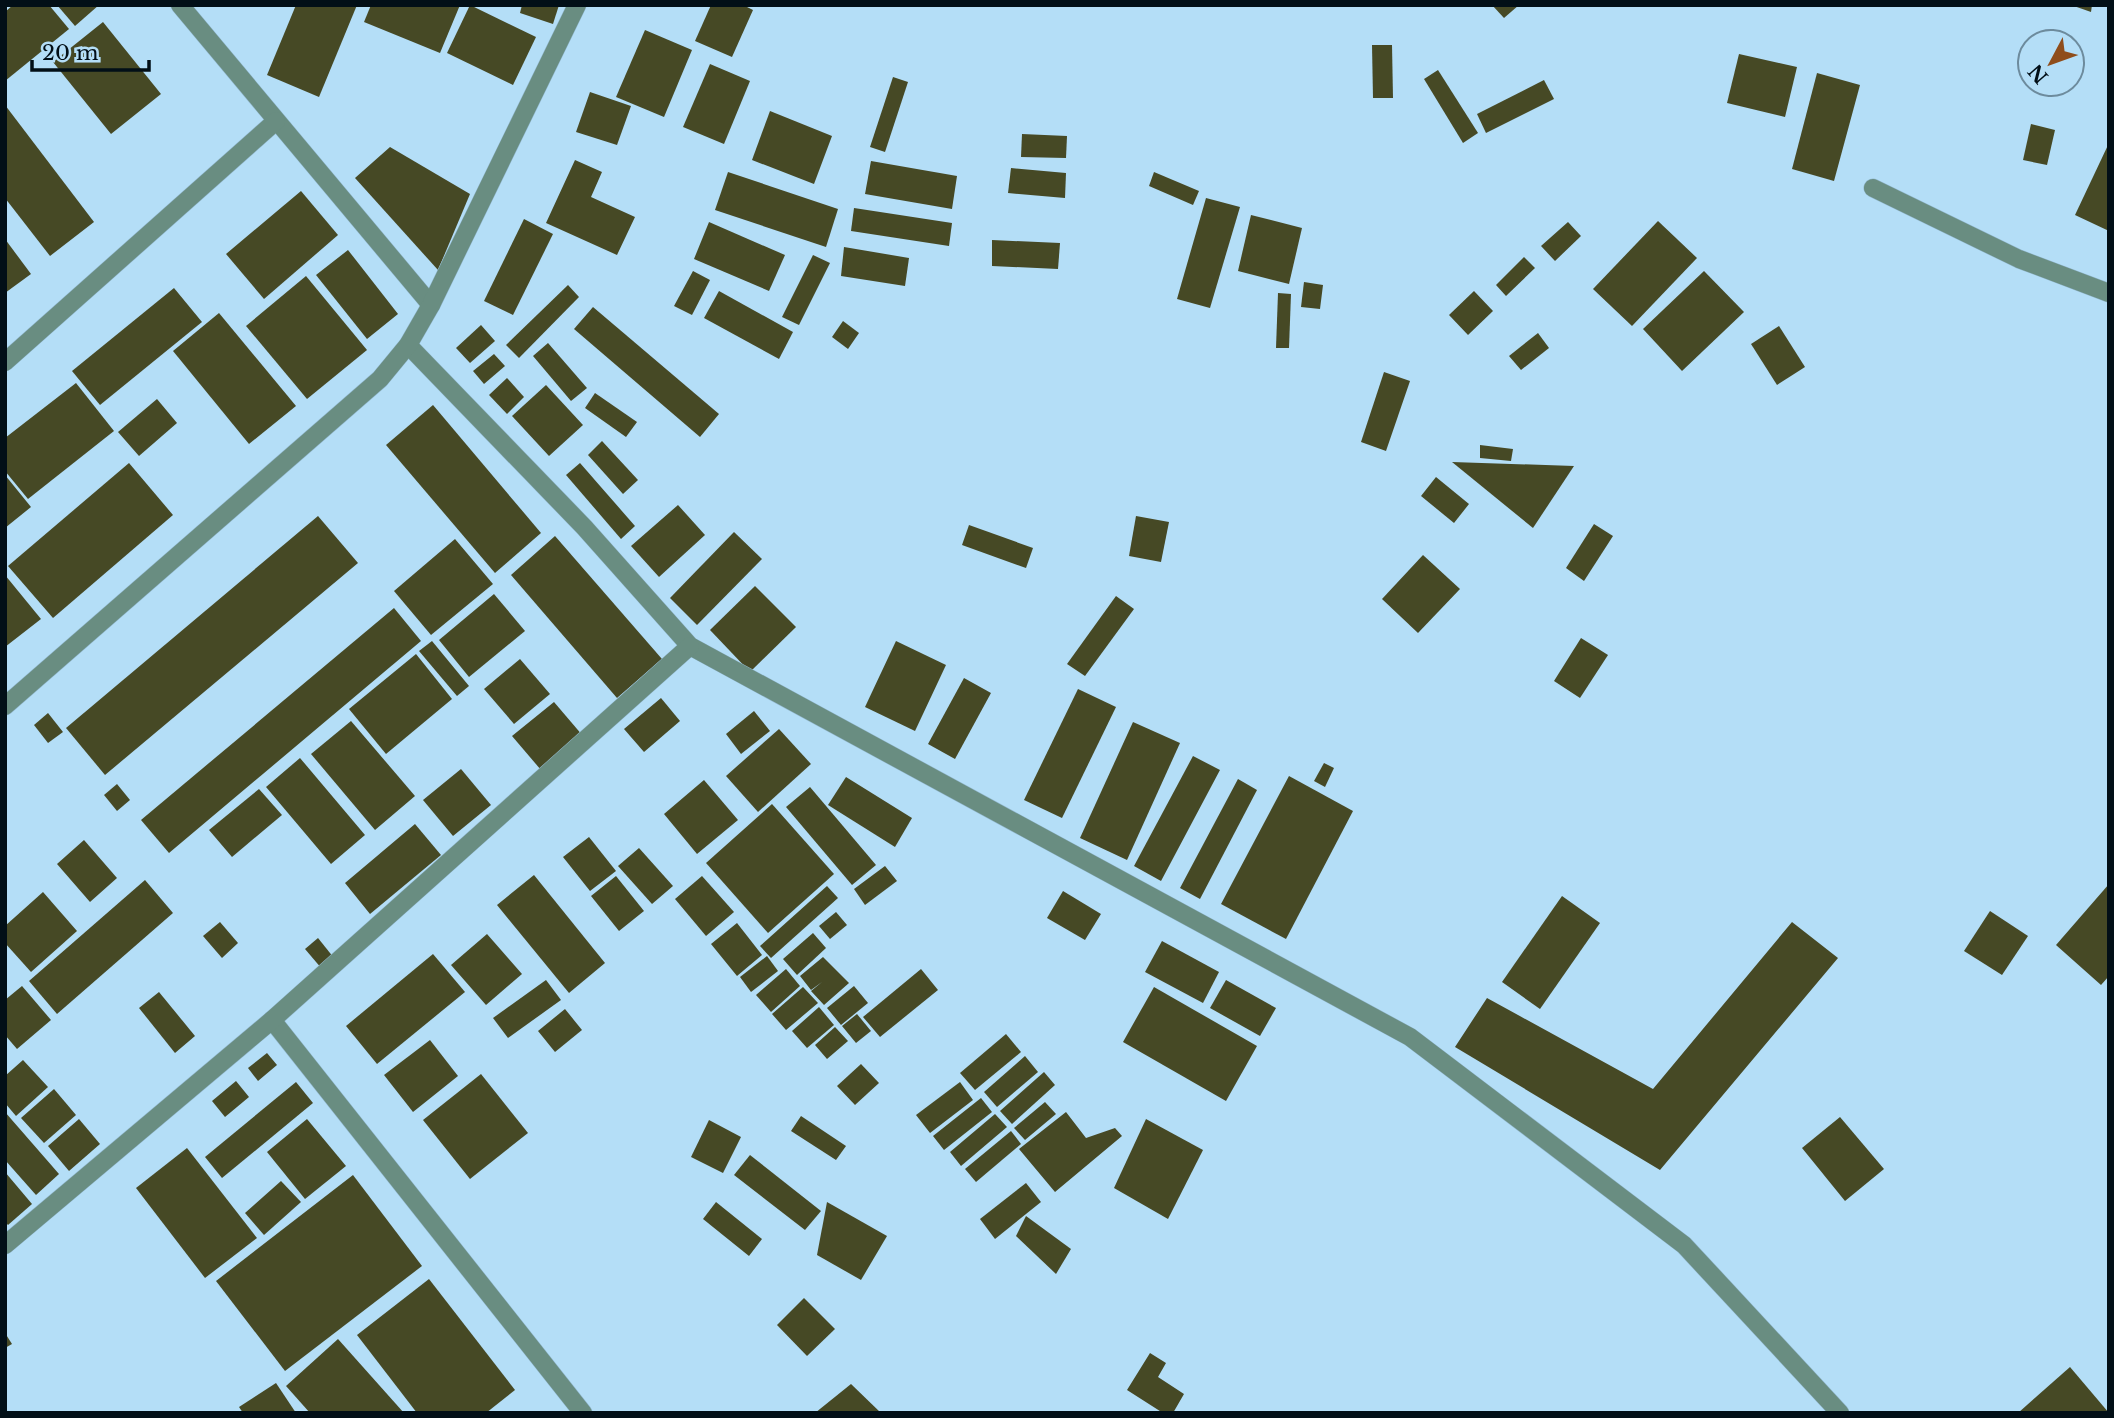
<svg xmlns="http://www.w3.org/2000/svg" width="2114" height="1418" font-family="'Libre Baskerville',serif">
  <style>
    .building { fill: #464925 }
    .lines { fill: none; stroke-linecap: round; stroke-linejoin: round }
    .minor-casing { stroke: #94b9cf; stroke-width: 19 }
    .minor { stroke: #698d81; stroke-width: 18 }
  </style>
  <rect width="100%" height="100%" fill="#b4def7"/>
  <g class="building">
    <path d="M13,5h36l20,24 -64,52v-69z"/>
    <path d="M57,5h42l-24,21z"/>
    <path d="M296,5h61l-38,92 -52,-22z"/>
    <path d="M371,5h89l-20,48 -76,-31z"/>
    <path d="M470,5l66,32 -23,48 -66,-32z"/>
    <path d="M522,5h37l-6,19 -33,-11z"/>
    <path d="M711,5h32l10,5 -21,47 -37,-16z"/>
    <path d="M1492,5h27l-15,13z"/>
    <path d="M2071,5h21l-1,7z"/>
    <path d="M103,22l58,72 -50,40 -58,-72z"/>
    <path d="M645,30l47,20 -28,67 -48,-20z"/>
    <path d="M1372,45h20l1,53h-20z"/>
    <path d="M1739,54l58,13 -12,50 -58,-14z"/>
    <path d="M710,64l40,17 -26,63 -41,-17z"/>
    <path d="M1438,70l40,63 -15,10 -39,-64z"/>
    <path d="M1817,73l43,12 -26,96 -42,-12z"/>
    <path d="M893,77l15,5 -23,70 -15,-5z"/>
    <path d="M1544,80l10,19 -68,34 -9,-19z"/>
    <path d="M590,92l41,14 -14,39 -41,-13z"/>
    <path d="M5,105l89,117 -44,34 -45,-58z"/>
    <path d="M770,111l62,25 -18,48 -62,-24z"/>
    <path d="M2031,124l24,6 -8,35 -24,-5z"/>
    <path d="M1022,134l45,2 -1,22 -45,-1z"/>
    <path d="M2109,143v88l-34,-16z"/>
    <path d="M390,147l80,47 -32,76 -83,-92z"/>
    <path d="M575,160l27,12 -11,25 44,20 -18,38 -71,-32z"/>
    <path d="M871,161l86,15 -5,33 -87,-15z"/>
    <path d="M1011,168l55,5 -1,25 -57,-5z"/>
    <path d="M728,172l110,37 -12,38 -111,-37z"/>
    <path d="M1154,172l45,19 -6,14 -44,-19z"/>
    <path d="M301,191l37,44 -74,64 -38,-45z"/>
    <path d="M1206,198l34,9 -30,101 -33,-9z"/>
    <path d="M854,208l98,15 -3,23 -98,-15z"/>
    <path d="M1251,215l51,13 -13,56 -51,-13z"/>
    <path d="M524,219l29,15 -40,81 -29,-14z"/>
    <path d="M1658,221l39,37 -65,68 -39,-37z"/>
    <path d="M709,222l76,33 -16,36 -75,-32z"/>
    <path d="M1568,222l13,14 -26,25 -14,-15z"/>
    <path d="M5,239l26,35 -26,19z"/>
    <path d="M992,240l68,3 -2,26 -66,-3z"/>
    <path d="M844,247l65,11 -4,28 -64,-10z"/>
    <path d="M348,250l50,64 -31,25 -51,-64z"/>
    <path d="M813,255l17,8 -31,62 -17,-8z"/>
    <path d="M1524,257l11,11 -29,28 -10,-11z"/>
    <path d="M693,271l17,9 -18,35 -18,-9z"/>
    <path d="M1704,271l40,41 -62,59 -39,-42z"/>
    <path d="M306,276l61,74 -60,49 -61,-73z"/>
    <path d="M1304,282l19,3 -3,24 -19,-2z"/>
    <path d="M568,285l11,12 -60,61 -13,-13z"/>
    <path d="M174,288l28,34 -102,83 -28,-34z"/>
    <path d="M719,291l74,41 -14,27 -75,-41z"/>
    <path d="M1474,291l19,20 -25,24 -19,-20z"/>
    <path d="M1278,293l13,1 -2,54h-13z"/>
    <path d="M593,307l126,107 -19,23 -126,-108z"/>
    <path d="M219,313l77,93 -47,38 -76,-93z"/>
    <path d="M843,321l16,12 -11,16 -16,-12z"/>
    <path d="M481,325l14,16 -25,22 -14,-15z"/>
    <path d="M1779,326l26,41 -28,18 -26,-41z"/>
    <path d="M1538,333l11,15 -28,22 -12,-14z"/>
    <path d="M548,343l39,45 -16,13 -38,-45z"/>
    <path d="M494,354l11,12 -21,18 -11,-13z"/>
    <path d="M1384,372l26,9 -24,70 -25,-9z"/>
    <path d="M507,378l17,19 -17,17 -18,-19z"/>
    <path d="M76,383l38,48 -86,68 -23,-28v-33z"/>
    <path d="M546,385l37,40 -34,31 -37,-40z"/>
    <path d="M595,393l42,29 -11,15 -41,-29z"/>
    <path d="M157,399l20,24 -38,33 -21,-24z"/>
    <path d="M433,405l108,128 -46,40 -109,-128z"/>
    <path d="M602,441l36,39 -15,14 -35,-39z"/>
    <path d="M1480,445l33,4 -2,12 -31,-3z"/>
    <path d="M1452,462l122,4 -41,62z"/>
    <path d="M129,463l44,52 -120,103 -45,-52z"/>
    <path d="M580,463l55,63 -14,13 -55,-64z"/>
    <path d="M5,475l26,32 -26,21z"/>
    <path d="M1436,477l33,27 -15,19 -33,-27z"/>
    <path d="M678,505l27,30 -46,42 -28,-31z"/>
    <path d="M318,516l40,47 -253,212 -39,-47z"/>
    <path d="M1136,516l33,6 -8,40 -32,-6z"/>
    <path d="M1594,524l19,12 -29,45 -18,-13z"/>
    <path d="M969,525l64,23 -7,20 -64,-23z"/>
    <path d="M734,532l28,27 -65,66 -27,-27z"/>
    <path d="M555,536l107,123 -45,39 -106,-123z"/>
    <path d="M455,539l38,45 -62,51 -37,-44z"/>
    <path d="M1423,555l37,34 -42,44 -36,-34z"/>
    <path d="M5,575l36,44 -36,28z"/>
    <path d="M755,586l41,41 -46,45 -40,-42z"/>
    <path d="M494,594l31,37 -56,46 -30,-37z"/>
    <path d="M1116,596l18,13 -49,67 -18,-12z"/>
    <path d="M394,608l27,33 -252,212 -28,-33z"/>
    <path d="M1581,638l27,17 -28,43 -26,-17z"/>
    <path d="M432,641l37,45 -12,10 -38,-45z"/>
    <path d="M896,641l50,24 -31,66 -50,-24z"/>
    <path d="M416,654l36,45 -66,55 -37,-45z"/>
    <path d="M520,659l30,35 -36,30 -30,-35z"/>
    <path d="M964,678l27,15 -36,66 -27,-15z"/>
    <path d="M1078,689l38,18 -54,111 -38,-18z"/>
    <path d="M661,698l19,23 -36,31 -20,-23z"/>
    <path d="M554,702l29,34 -42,34 -29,-34z"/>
    <path d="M754,711l16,20 -29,23 -15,-20z"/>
    <path d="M48,713l15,19 -15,11 -14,-18z"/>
    <path d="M351,721l64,75 -40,34 -64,-76z"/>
    <path d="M1133,722l47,21 -53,117 -47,-22z"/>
    <path d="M779,729l32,35 -53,48 -32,-36z"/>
    <path d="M1193,756l27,14 -59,111 -27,-15z"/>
    <path d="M300,758l65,77 -34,29 -65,-77z"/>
    <path d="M1324,763l10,5 -9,19 -11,-6z"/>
    <path d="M461,769l30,36 -38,31 -30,-36z"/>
    <path d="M1289,776l64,35 -67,128 -65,-35z"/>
    <path d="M846,777l66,41 -17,29 -67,-42z"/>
    <path d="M1238,779l19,11 -57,109 -20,-11z"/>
    <path d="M704,780l34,40 -41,34 -33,-40z"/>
    <path d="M117,784l13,16 -13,11 -13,-16z"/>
    <path d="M810,787l66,78 -24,20 -66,-78z"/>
    <path d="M259,789l23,26 -50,42 -23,-27z"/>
    <path d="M772,804l62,70 -66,59 -62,-70z"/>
    <path d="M415,824l26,31 -71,59 -25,-31z"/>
    <path d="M589,837l27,34 -26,20 -27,-34z"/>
    <path d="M84,840l33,38 -27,24 -33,-38z"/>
    <path d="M639,848l34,38 -21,18 -34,-38z"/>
    <path d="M885,866l12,15 -32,24 -11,-16z"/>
    <path d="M534,875l71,88 -36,30 -72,-88z"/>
    <path d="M616,876l28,35 -25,20 -28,-35z"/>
    <path d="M702,876l32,36 -28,24 -31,-37z"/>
    <path d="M145,880l28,33 -116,101 -28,-33z"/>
    <path d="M2109,884v92l-8,9 -45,-40z"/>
    <path d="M827,886l11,12 -67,60 -11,-12z"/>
    <path d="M1063,891l38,23 -16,26 -38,-22z"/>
    <path d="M43,892l34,39 -46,41 -26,-29v-17z"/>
    <path d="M1562,896l38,27 -60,86 -38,-27z"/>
    <path d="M1990,911l38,25 -26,39 -38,-24z"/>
    <path d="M836,912l11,13 -17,14 -11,-13z"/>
    <path d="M220,922l18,21 -16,15 -19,-22z"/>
    <path d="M1792,922l46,36 -178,212 -205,-123 32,-49 166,91z"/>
    <path d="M737,923l25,32 -25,21 -26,-32z"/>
    <path d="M813,933l13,15 -29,27 -14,-16z"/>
    <path d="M487,934l35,40 -36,31 -35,-40z"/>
    <path d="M318,938l16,20 -12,11 -17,-20z"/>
    <path d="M1162,941l57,31 -16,31 -58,-31z"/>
    <path d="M433,954l32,38 -88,72 -31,-38z"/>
    <path d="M767,956l11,15 -27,21 -11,-15z"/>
    <path d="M823,957l26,26 -25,22 -13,-14 11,-9 -11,8 -11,-14z"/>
    <path d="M786,969l14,17 -29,26 -15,-17z"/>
    <path d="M921,969l17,21 -58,47 -17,-20z"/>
    <path d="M546,980l15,20 -53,38 -15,-20z"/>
    <path d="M1226,980l50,28 -16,28 -50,-28z"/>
    <path d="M22,986l29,34 -34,29 -12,-14v-35z"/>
    <path d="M854,986l14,17 -27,22 -14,-17z"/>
    <path d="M803,987l15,16 -32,27 -14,-16z"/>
    <path d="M1154,987l103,59 -31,55 -103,-59z"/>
    <path d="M159,992l36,44 -20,17 -36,-45z"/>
    <path d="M819,1007l15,18 -27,23 -15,-17z"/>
    <path d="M565,1009l17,21 -27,22 -17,-21z"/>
    <path d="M857,1014l14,17 -15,12 -14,-17z"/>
    <path d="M835,1027l13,14 -21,18 -12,-14z"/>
    <path d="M1006,1034l15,18 -46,38 -15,-17z"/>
    <path d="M430,1040l28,36 -45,36 -29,-37z"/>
    <path d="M267,1053l10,12 -19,16 -10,-13z"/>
    <path d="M1025,1056l13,16 -41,35 -13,-15z"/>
    <path d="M23,1060l25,27 -32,29 -11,-13v-27z"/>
    <path d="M861,1064l18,19 -24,22 -18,-19z"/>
    <path d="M1044,1072l11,13 -43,39 -12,-13z"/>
    <path d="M481,1074l47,59 -58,46 -47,-59z"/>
    <path d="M236,1081l13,16 -24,20 -13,-16z"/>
    <path d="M296,1082l17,21 -91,75 -17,-21z"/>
    <path d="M960,1082l13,18 -43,33 -14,-18z"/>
    <path d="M54,1089l22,26 -32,28 -23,-25z"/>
    <path d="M981,1098l11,14 -48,38 -11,-14z"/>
    <path d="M1045,1102l11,12 -31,26 -11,-12z"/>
    <path d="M5,1112l54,62 -23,21 -31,-35z"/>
    <path d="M1066,1112l20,26 29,-10 7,8 -67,56 -36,-43z"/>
    <path d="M995,1114l12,13 -46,39 -11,-14z"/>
    <path d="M801,1116l45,30 -10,14 -45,-29z"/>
    <path d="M1840,1117l44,52 -39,32 -43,-53z"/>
    <path d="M79,1119l21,25 -31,27 -21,-25z"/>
    <path d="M307,1119l39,47 -41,33 -38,-47z"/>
    <path d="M1146,1119l57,31 -35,69 -54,-31z"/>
    <path d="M709,1120l32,17 -18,36 -32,-16z"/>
    <path d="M1011,1131l10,13 -45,38 -11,-13z"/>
    <path d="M187,1148l70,90 -52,40 -69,-90z"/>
    <path d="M750,1155l71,56 -16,19 -71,-55z"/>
    <path d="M5,1172l27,32 -24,21 -3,-3z"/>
    <path d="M353,1175l69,91 -137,105 -69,-90z"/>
    <path d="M281,1181l20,21 -37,33 -19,-22z"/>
    <path d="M1026,1183l15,19 -46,37 -15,-20z"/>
    <path d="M716,1202l46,37 -13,17 -46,-37z"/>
    <path d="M827,1202l60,34 -26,44 -44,-25z"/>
    <path d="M1026,1216l45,33 -15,25 -40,-38z"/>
    <path d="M429,1279l86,111 -29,23h-69l-60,-78z"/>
    <path d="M804,1298l31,31 -28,27 -30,-31z"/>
    <path d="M5,1333l7,11 -7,4z"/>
    <path d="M338,1339l66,74h-94l-24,-27z"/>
    <path d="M1150,1353l16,10 -8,14 26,17 -11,19h-10l-36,-23z"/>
    <path d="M2070,1367l39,46h-91z"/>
    <path d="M276,1383l20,30h-53l-4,-6z"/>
    <path d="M851,1384l30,29h-66z"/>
  </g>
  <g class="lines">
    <defs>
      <g id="minor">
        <path d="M180,5l251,300"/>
        <path d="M1873,188l146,71 90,34"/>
        <path d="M408,345l176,182 106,119 720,391 274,208 156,168"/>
        <path d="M5,362l271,-241"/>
        <path d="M5,706l375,-327 28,-34 23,-40 146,-300"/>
        <path d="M272,1020l311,393"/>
        <path d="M5,1245l267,-225 418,-374"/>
      </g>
    </defs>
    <use href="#minor" class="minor-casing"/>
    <use href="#minor" class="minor"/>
  </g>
  <rect width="2114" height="1418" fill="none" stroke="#020f17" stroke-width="14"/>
  <g transform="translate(2051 63) rotate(229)"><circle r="33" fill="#b4def7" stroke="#6d8b9d" stroke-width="2"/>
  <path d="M0-5L12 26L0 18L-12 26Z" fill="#8f4d1b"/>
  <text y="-10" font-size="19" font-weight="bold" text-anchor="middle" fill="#020f17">N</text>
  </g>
  <path d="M32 60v10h117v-10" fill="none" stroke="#020f17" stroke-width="3.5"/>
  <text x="42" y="60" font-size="21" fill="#020f17" stroke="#b4def7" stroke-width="5" paint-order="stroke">20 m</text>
</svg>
